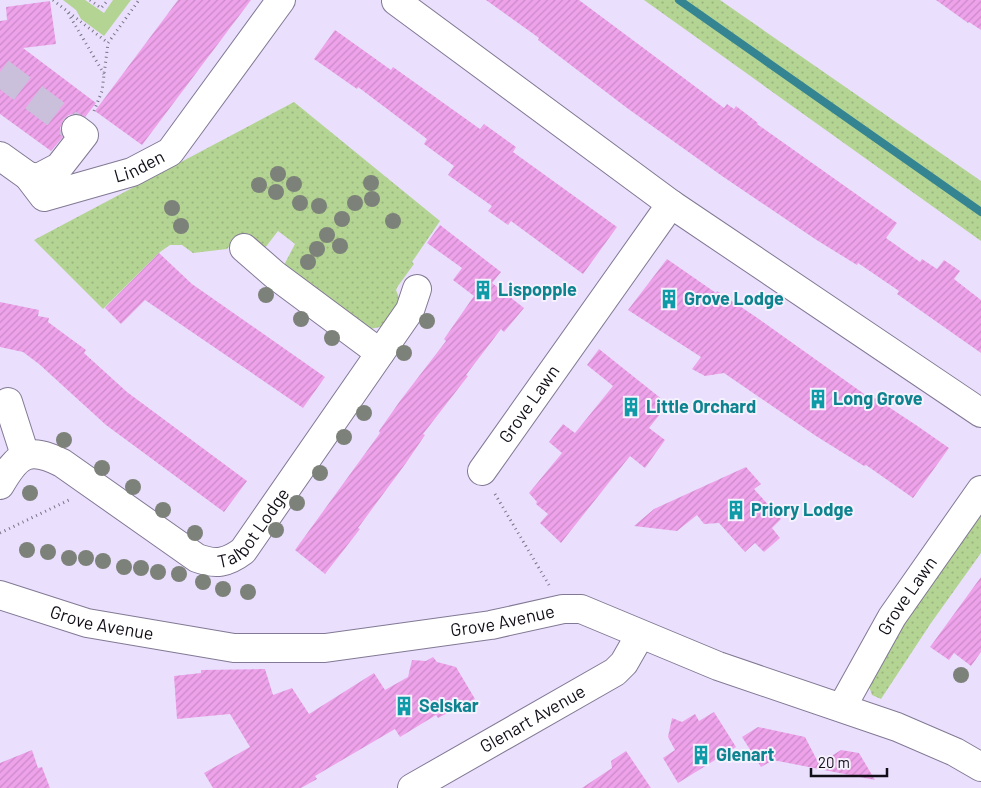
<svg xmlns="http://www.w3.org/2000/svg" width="981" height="788" font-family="Barlow,sans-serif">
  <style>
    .grass { fill: url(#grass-dots) }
    .garden { fill: #b4d493 }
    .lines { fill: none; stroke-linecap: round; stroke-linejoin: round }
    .stream { stroke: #348491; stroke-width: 8 }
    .building { fill: url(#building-hatch) }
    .minor-tunnel { stroke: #cac0dc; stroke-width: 28; stroke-dasharray: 28 14; stroke-linecap: butt }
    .minor-casing { stroke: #827994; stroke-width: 30 }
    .path { stroke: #797386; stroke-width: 3; stroke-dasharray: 1 4; stroke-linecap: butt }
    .minor { stroke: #fff; stroke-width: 28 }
    .tree { fill: #7c8179 }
    .labels { text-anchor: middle; stroke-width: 4; stroke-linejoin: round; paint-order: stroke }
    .street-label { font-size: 18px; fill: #120e18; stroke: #f5f1fd }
    .culture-label { font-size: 18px; font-weight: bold; fill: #0d838f; stroke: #f5f1fd; text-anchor: start }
  </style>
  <defs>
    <pattern id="grass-dots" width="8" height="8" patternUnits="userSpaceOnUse" patternTransform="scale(1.25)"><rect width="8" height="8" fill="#b4d493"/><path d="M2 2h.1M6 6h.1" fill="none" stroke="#9ab57e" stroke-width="1.8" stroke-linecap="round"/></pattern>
    <pattern id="building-hatch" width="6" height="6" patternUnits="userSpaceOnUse" patternTransform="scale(1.25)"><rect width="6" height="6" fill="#eea2ea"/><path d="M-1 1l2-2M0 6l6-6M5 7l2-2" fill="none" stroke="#cb8ac8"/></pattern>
  </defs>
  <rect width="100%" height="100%" fill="#eae0fe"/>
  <g class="grass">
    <path d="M644,0h76l261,181v60z"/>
    <path d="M294,102l146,119 -28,41 2,2 -16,22 -2,4 4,10 -15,26 -15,3 -87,-62 12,-23 -17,-13 -13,17h-6l-19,-13 -13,14 -34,4 -11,-8h-12l-10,7 -57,57 -69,-69z"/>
    <path d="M981,511v42l-50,70 -50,76 -9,-4 -5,-15 20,-35z"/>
  </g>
  <path class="garden" d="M63,0h22l19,13 9,-13h18l-27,36 -23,-17 -5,-9z"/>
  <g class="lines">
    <path class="stream" d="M679,0l302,212"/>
  </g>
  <g class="building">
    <path d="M178,0h73l-109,145 -47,-34z"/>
    <path d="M486,0h93l145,108 3,-4 7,5 2,-3 22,17 -1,1 140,99 -11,15 34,24 2,-3 15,10 7,-9 16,11 -6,8 27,21v53l-84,-59 2,-3 -41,-28 -1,2 -42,-26 -93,-63 -95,-68 -89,-68 1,-2z"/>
    <path d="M936,0h45v30l-12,-8 -1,1z"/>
    <path d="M50,1l6,43 -33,4 73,55 -11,14 -8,-4 -8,2 -5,4 -4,9 3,9 -12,14 -51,-37v-93l7,-1 -1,-13z"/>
    <path d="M335,30l56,40 2,-3 87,62 4,-5 32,23 -3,5 104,75 -34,47 -72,-53 -3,4 -20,-14 4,-5 -44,-31 6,-9 -30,-22 3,-5 -69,-52 -1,2 -43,-30z"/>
    <path d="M440,225l61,47 -9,11 32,25 -20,24 -3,-3 -35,46 2,1 -45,58 2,1 -19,28 -48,65 2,1 -35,45 -30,-24 85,-117 -1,-2 21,-30 46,-60 -2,-2 30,-43 -21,-16 9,-12 -35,-25z"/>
    <path d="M159,253l33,31 133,93 -22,31 -158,-108 -24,24 -16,-16z"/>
    <path d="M667,259l49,34 1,-2 39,26 111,79 2,-2 47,31 33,23 -36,50 -47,-33 -2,1 -48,-30 -92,-63 -19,3 -13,-7 9,-12 -73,-47z"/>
    <path d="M0,302l39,8 -1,6 11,2 -1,4 38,28 -2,3 43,39 120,89 -23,31 -118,-87 -67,-61 -16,-12 -23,-5z"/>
    <path d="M599,349l69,55 -19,24 16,12 -20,28 -15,-12 -69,87 -21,-20 8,-9 -12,-10 1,-2 -8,-9 33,-40 -13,-11 14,-18 12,9 38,-47 -26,-21z"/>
    <path d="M746,467l15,17 -7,5 27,30 -9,9 8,10 -16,14 -9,-9 -10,9 -26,-29 -15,1 -7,-9 -20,16 -43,-5 20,-17z"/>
    <path d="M981,577v75l-10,14 -17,-13 -5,7 -19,-13z"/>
    <path d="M433,657l4,5 19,5 19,32 -37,19 -2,-3 -36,22 -5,-8 -80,47 2,3 -16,9h-88l-9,-15 46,-26 -20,-33 -53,5 -3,-43 27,-3v-3l64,-1 8,26 19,-7 17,26 65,-41 11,17 23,-13 4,-17 14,1z"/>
    <path d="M714,712l22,35 -58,36 -15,-25 12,-8 -7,-13 4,-19 10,4 13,-8 4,7z"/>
    <path d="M758,727l47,10 14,27 22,-14 18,3 16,27 -102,-20 -12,7 -19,-30z"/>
    <path d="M32,750l6,18 4,-1 8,21h-50v-25z"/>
    <path d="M626,751l25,37h-69l30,-20 -1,-7z"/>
  </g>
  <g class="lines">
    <path class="minor-tunnel" d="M0,72l76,57"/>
    <defs>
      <g id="minor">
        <path d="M396,1l275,203 310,209"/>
        <path id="s1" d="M0,156l28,20 16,21 88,-25 38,-20 111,-152"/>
        <path d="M28,176l10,2 21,-11 25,-32 -8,-6"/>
        <path d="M244,248l31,27 105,78"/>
        <path d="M8,402l17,53"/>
        <path id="s2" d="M482,471l189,-267"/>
        <path id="s3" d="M0,485c18,-31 28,-39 62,-22l135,95c19,7 30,5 46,-7l167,-241 7,-21"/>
        <path id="s4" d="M0,595l87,28 147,25h91l166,-23 72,-16h18l137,57 179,61 58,25 26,15"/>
        <path id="s5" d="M842,707l50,-90 89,-127"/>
        <path id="s6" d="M412,788l203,-116 9,-9 16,-28"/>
      </g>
    </defs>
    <use href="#minor" class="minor-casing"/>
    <g class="path">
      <path d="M53,0l55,43 31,-43"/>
      <path d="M90,0l11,8 7,-8"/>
      <path d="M68,13l36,61"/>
      <path d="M94,111l8,-20 6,-48"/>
      <path d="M495,494l54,91"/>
      <path d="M0,533l69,-33"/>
    </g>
    <use href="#minor" class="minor"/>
  </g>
  <g class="tree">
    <circle cx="278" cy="174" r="8"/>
    <circle cx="371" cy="183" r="8"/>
    <circle cx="294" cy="184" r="8"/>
    <circle cx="259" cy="185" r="8"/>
    <circle cx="276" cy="192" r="8"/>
    <circle cx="372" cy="199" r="8"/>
    <circle cx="300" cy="203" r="8"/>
    <circle cx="355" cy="203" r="8"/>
    <circle cx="319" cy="206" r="8"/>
    <circle cx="172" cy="208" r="8"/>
    <circle cx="342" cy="219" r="8"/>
    <circle cx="393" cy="221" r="8"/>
    <circle cx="181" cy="226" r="8"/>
    <circle cx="327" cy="235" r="8"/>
    <circle cx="340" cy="246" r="8"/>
    <circle cx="317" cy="249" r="8"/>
    <circle cx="308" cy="262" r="8"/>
    <circle cx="266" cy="295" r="8"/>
    <circle cx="301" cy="319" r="8"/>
    <circle cx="427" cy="321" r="8"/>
    <circle cx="332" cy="338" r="8"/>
    <circle cx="404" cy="353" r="8"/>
    <circle cx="364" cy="413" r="8"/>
    <circle cx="344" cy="437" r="8"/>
    <circle cx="64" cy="440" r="8"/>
    <circle cx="102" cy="468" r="8"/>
    <circle cx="320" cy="473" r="8"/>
    <circle cx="133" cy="487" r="8"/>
    <circle cx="30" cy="493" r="8"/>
    <circle cx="297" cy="503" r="8"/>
    <circle cx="163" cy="510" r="8"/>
    <circle cx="276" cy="530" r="8"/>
    <circle cx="195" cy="533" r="8"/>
    <circle cx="27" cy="550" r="8"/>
    <circle cx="48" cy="552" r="8"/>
    <circle cx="69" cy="558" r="8"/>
    <circle cx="86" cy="558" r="8"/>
    <circle cx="103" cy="561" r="8"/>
    <circle cx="124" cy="567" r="8"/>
    <circle cx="141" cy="568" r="8"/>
    <circle cx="158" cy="572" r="8"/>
    <circle cx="179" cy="574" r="8"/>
    <circle cx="203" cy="582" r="8"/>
    <circle cx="223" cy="589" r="8"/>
    <circle cx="248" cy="592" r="8"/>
    <circle cx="961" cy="675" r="8"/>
  </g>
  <defs>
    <symbol id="building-bare" viewBox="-9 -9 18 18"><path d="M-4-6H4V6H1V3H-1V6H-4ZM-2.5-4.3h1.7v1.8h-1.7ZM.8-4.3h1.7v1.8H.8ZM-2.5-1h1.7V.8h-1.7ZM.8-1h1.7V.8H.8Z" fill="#0f9aa8" stroke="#f5f1fd" stroke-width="2.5" paint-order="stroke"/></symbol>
  </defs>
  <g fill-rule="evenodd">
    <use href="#building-bare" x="469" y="276" width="28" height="28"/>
    <use href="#building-bare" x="655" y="285" width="28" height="28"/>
    <use href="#building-bare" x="804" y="385" width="28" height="28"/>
    <use href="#building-bare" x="617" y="393" width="28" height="28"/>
    <use href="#building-bare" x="722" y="496" width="28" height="28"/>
    <use href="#building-bare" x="390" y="692" width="28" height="28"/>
    <use href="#building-bare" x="687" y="741" width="28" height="28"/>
  </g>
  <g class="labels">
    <g class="street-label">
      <text dy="6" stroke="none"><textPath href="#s1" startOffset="161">Linden</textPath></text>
      <text dy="6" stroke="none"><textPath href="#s2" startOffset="82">Grove Lawn</textPath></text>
      <text dy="6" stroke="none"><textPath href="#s3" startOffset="315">Talbot Lodge</textPath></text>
      <text dy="6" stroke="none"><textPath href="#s5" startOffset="129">Grove Lawn</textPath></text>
      <text dy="6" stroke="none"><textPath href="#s4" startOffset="511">Grove Avenue</textPath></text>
      <text dy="6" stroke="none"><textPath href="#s4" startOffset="106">Grove Avenue</textPath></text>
      <text dy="6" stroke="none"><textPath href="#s6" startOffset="139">Glenart Avenue</textPath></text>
    </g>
    <g class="culture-label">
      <text x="498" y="296">Lispopple</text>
      <text x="684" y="305">Grove Lodge</text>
      <text x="833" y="405">Long Grove</text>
      <text x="646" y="413">Little Orchard</text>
      <text x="751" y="516">Priory Lodge</text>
      <text x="419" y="712">Selskar</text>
      <text x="716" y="761">Glenart</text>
    </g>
  </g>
  <path d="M811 768v8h76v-8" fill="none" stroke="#120e18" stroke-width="2.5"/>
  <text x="818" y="768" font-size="15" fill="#120e18" stroke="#f5f1fd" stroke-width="4" paint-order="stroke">20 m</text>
</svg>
